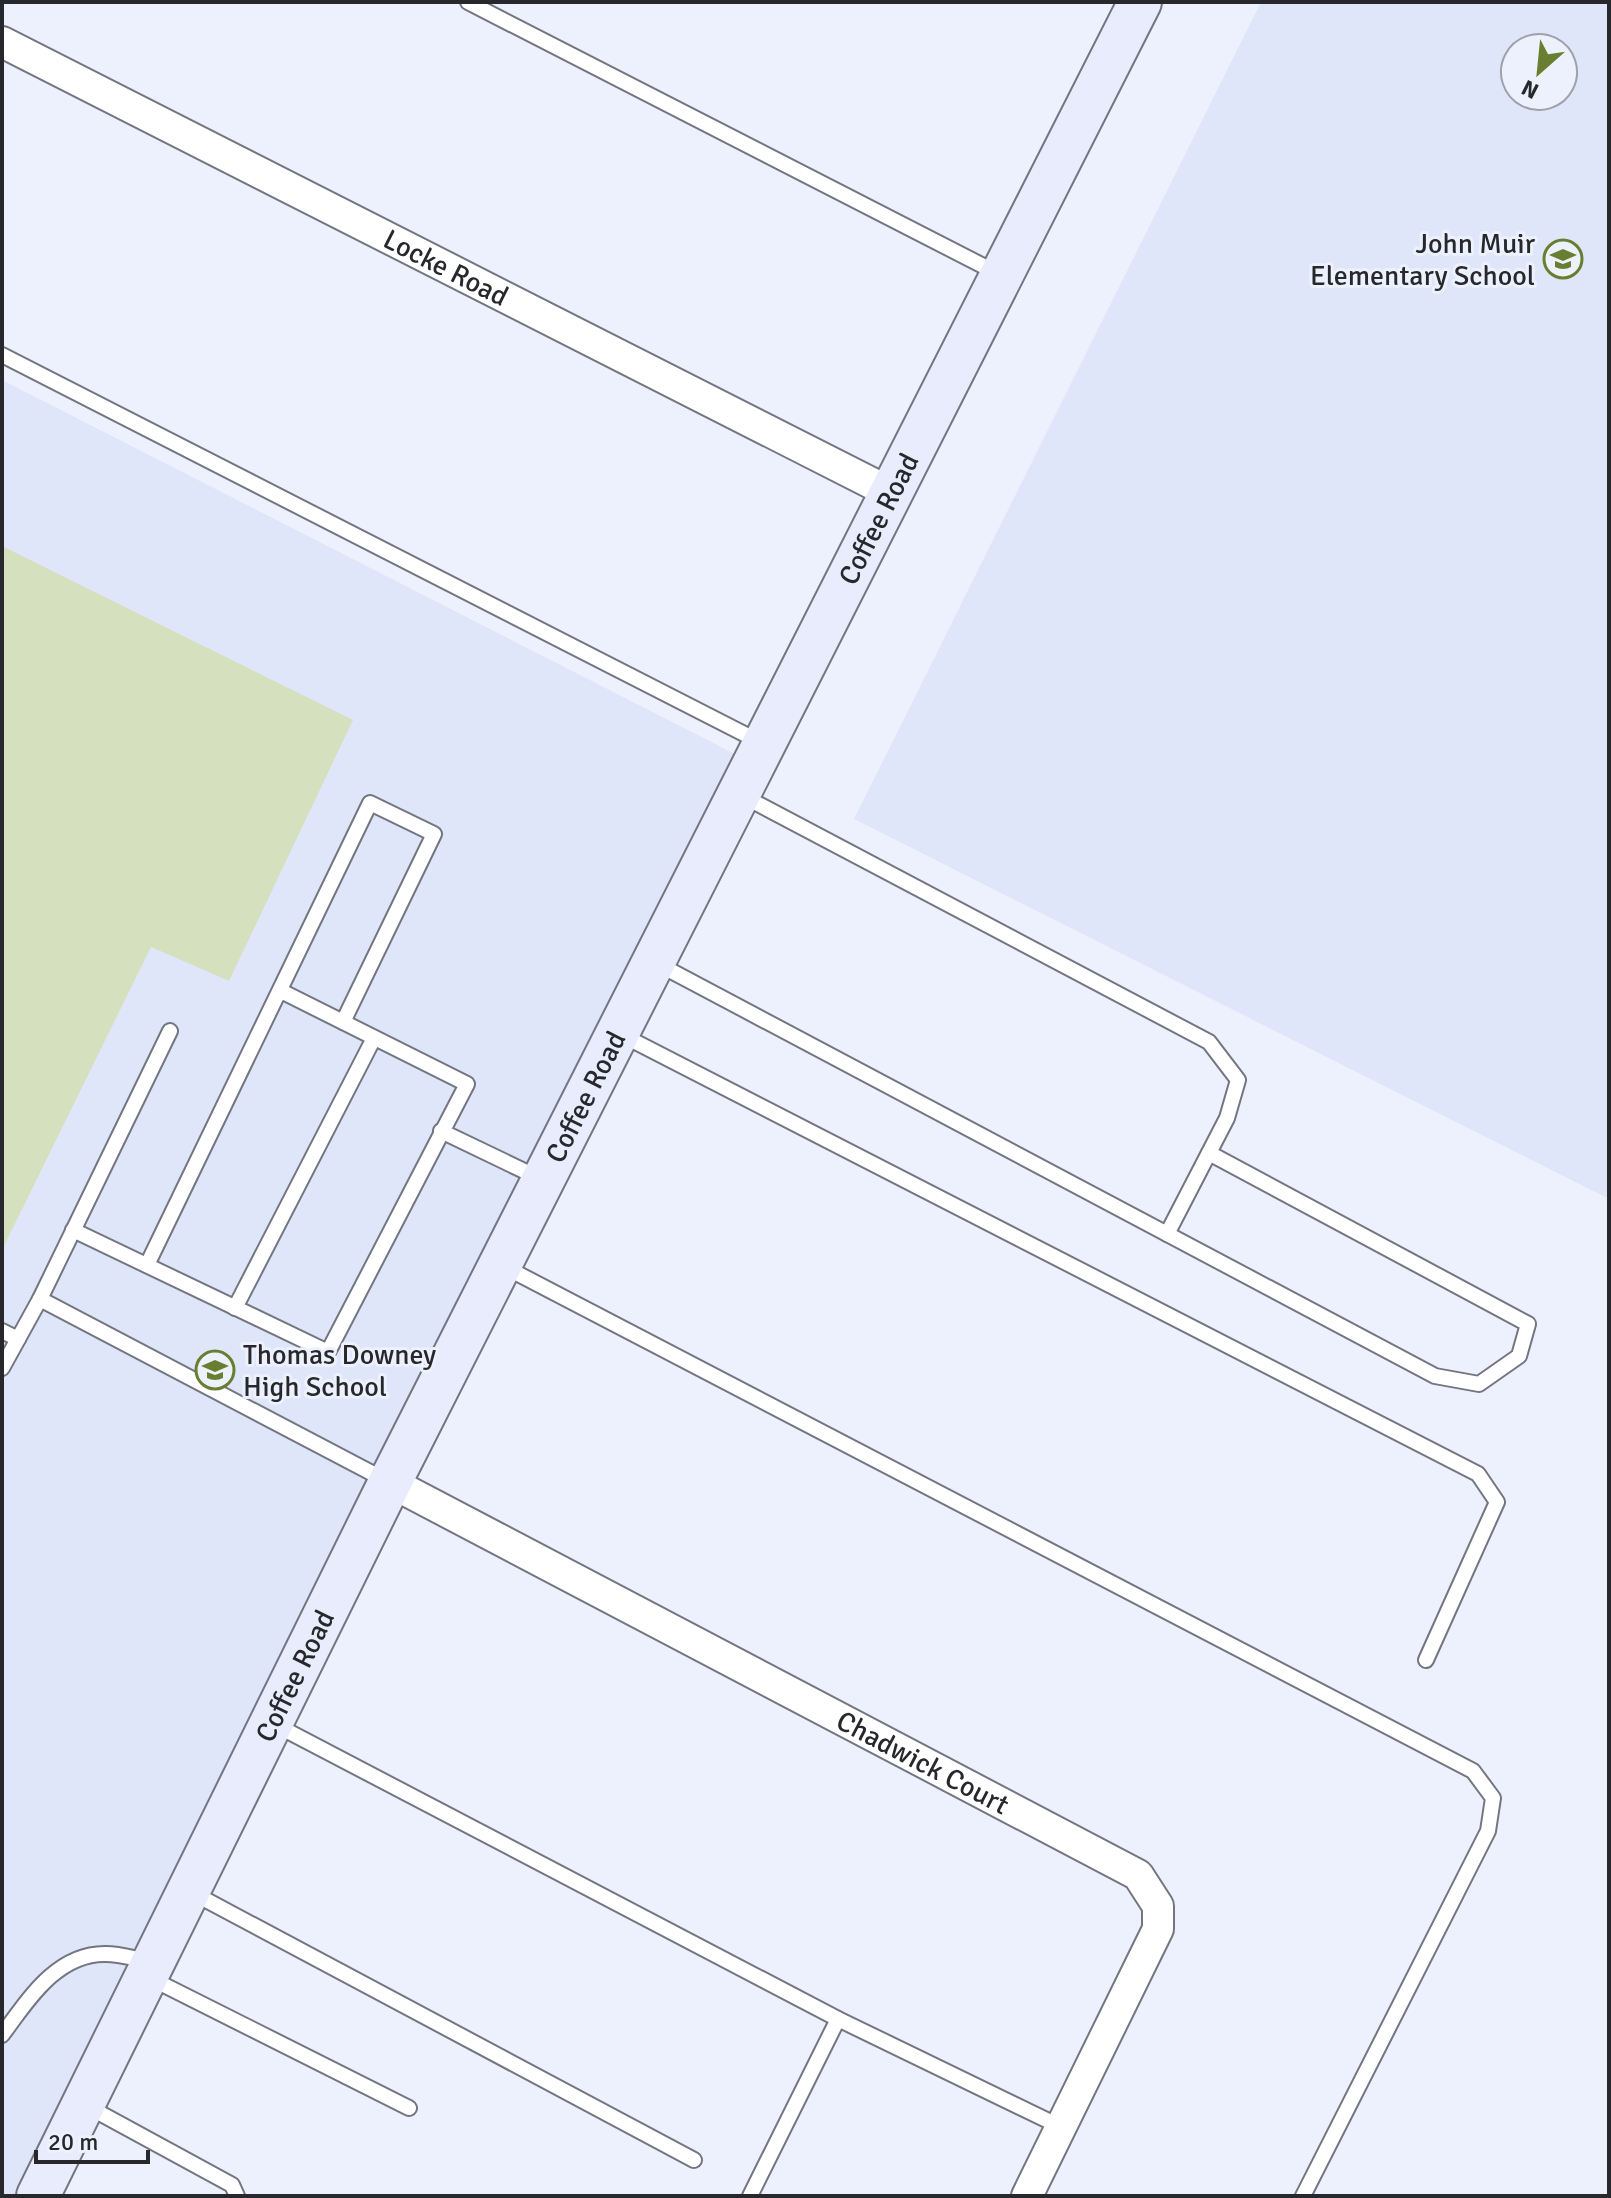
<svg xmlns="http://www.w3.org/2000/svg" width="1611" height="2198" font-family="Signika,sans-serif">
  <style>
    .built { fill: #e0e6f9; fill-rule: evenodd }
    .green { fill: #d4e0be }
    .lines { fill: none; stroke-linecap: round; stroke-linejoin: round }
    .lane-casing { stroke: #737681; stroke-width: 18 }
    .street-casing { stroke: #737681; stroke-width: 34 }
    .secondary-casing { stroke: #737681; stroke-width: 46 }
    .lane { stroke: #fff; stroke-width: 14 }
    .street { stroke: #fff; stroke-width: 30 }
    .secondary { stroke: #e8ecfc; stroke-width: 42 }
    .labels { text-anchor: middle; stroke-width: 6; stroke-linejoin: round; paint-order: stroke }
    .poi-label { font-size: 28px; fill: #27282c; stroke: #edf1fd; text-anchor: end }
    .street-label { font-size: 28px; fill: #27282c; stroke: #edf1fd }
  </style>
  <rect width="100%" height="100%" fill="#edf1fd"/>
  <g class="built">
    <path d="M1261,2h348v1197l-755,-380zM1515,48h48v48h-48z"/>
    <path d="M2,380l733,374 -720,1442h-13z"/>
  </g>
  <path class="green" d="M2,546l351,174 -124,261 -78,-34 -149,303z"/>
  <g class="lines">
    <defs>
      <g id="lane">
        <path d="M468,2l529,271"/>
        <path d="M2,355l758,387"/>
        <path d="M743,796l466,246 29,38 -11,38 -60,116"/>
        <path d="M658,964l777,412 44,8 40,-28 9,-32 -319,-171"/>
        <path d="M622,1035l856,439 19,28 -71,158"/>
        <path d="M441,1131l100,48"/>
        <path d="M73,1230l255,122 139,-268 -186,-93"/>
        <path d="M147,1265l223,-462 64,31 -91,188"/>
        <path d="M505,1267l968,504 20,27 -5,33 -185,365"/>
        <path d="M40,1299l347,182"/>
        <path d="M235,1308l139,-270"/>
        <path d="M2,1331l16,8"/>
        <path d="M2,1368l38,-69 130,-268"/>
        <path d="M274,1724l564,295 223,108"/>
        <path d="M193,1893l501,267"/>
        <path d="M150,1978l259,130"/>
        <path d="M2,2035c26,-35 55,-82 104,-81 14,0 30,5 43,7"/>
        <path d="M85,2105l147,80 5,11"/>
        <path d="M750,2196l88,-177"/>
      </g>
      <g id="street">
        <path id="s1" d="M2,42l889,451"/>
        <path id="s2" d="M390,1482l748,393 20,31v23l-131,267"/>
      </g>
      <g id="secondary">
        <path id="s3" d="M38,2196l352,-714 750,-1480"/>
      </g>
    </defs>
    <use href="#lane" class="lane-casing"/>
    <use href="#street" class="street-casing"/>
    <use href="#secondary" class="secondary-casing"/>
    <use href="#lane" class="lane"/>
    <use href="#street" class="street"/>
    <use href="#secondary" class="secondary"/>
  </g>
  <defs>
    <symbol id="school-ring" viewBox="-11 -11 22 22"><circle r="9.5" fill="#edf1fd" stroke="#687f31" stroke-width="1.5"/><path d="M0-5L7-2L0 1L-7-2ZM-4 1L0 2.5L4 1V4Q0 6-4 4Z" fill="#687f31"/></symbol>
  </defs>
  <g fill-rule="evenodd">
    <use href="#school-ring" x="1541" y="237" width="44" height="44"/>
    <use href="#school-ring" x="193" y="1348" width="44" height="44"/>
  </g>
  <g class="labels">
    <g class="poi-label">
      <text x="1535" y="253">John Muir<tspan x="1535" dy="32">Elementary School</tspan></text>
      <text x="243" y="1364" text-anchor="start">Thomas Downey<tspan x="243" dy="32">High School</tspan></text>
    </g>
    <g class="street-label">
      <text dy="10" stroke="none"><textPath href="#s1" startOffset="498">Locke Road</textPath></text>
      <text dy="10" stroke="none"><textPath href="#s3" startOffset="1876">Coffee Road</textPath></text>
      <text dy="10" stroke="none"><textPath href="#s3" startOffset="1228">Coffee Road</textPath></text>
      <text dy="10" stroke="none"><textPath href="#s3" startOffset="580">Coffee Road</textPath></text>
      <text dy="10" stroke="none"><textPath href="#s2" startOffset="602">Chadwick Court</textPath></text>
    </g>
  </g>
  <rect width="1611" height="2198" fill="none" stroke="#27282c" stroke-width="8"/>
  <g transform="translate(1539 72) rotate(207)"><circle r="38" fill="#edf1fd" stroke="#9ea1a9" stroke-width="2"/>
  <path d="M0-6L14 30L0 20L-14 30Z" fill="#687f31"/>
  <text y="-12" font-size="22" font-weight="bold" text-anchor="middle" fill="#27282c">N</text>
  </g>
  <path d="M36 2150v12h112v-12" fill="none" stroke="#27282c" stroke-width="4"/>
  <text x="48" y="2150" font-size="24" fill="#27282c" stroke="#edf1fd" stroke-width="6" paint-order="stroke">20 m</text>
</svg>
